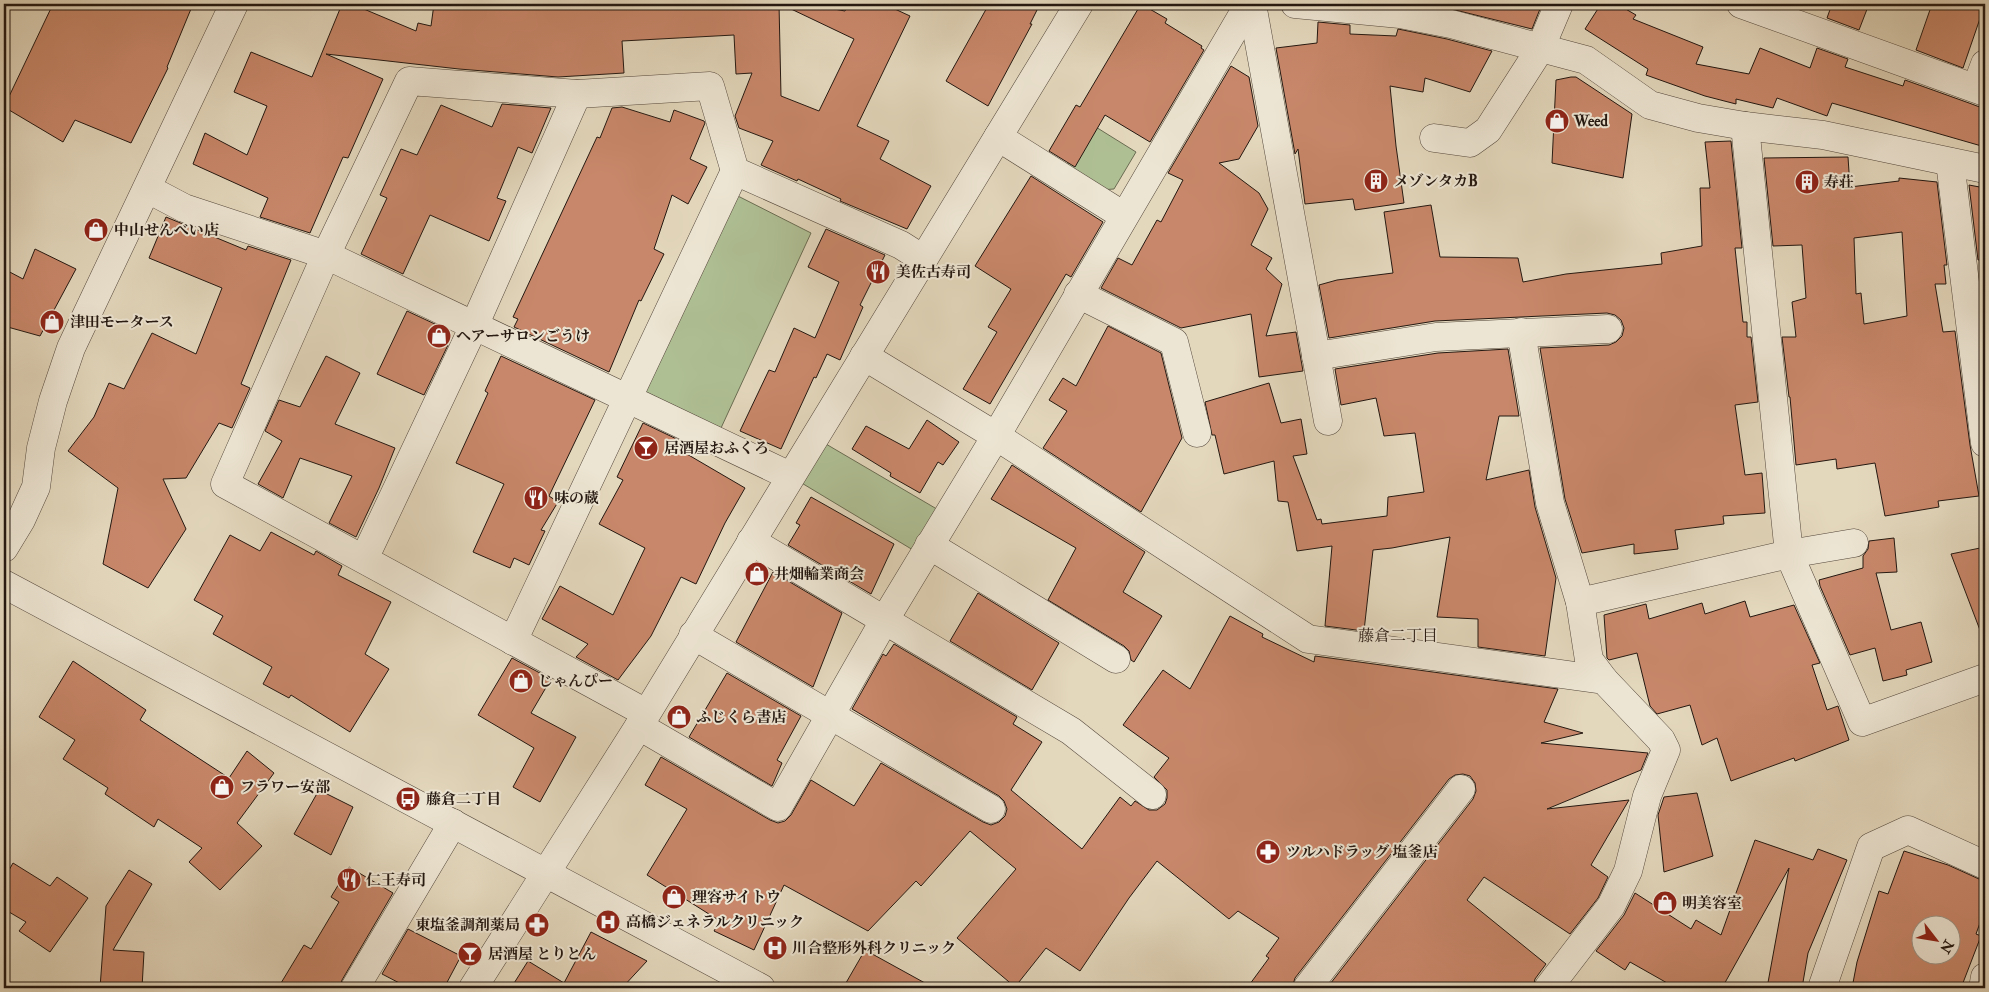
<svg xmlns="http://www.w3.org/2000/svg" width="1989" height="992" font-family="'IM FELL Double Pica','Noto Serif JP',serif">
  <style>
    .green { fill: #afbf94; stroke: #6a6c52 }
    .building { fill: #c8876a; stroke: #241811; fill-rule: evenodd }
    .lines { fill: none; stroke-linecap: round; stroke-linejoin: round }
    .minor-casing { stroke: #54483c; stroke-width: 29 }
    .tertiary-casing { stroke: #54483c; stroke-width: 29 }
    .minor { stroke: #ede5d3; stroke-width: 28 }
    .tertiary { stroke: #ede5d3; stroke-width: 28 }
    .labels { text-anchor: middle; stroke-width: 4; stroke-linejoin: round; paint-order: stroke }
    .poi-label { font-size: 15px; font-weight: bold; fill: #241811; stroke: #ede5d3; text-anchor: start }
    .neighbourhood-label { font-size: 16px; fill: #241811; stroke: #ede5d3 }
  </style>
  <rect width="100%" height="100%" fill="#e3d7bc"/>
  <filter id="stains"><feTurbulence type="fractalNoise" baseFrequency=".004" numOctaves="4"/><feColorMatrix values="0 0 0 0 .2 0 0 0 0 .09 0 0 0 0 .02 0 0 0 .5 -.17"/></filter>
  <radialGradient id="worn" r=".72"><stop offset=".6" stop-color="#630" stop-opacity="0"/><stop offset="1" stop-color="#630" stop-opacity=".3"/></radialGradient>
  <g class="green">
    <path d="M1091,124l45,28 -22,37 -15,1 -33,-23z"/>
    <path d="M726,190l85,43 -90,195 -88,-42z"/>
    <path d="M814,437l133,78 -24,41 -133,-80z"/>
  </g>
  <g class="building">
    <path d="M53,4h140l-26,63 1,1 -37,75 -56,-23 -12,22 -59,-35z"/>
    <path d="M342,4h10l64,27 2,-8 13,3 3,-22h345l2,92 38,15 35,-72 -65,-31 2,-4h16l38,7 3,-7h36l26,12 -53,110 32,15 -9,18 51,27 -24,43 -67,-28 1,-2 -43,-20 -1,2 -36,-16 12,-24 -34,-13 -4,-12 17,-43 -16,1 -2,-39 -112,6 2,32 -66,4 -99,-8 -133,-15 57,25 -35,79 -5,-1 -33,76 -50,-16 8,-19 -75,-34 12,-31 42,22 20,-49 -33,-14 17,-40 61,25z"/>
    <path d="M989,4h51l-10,20h2l-44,82 -42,-25z"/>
    <path d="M1141,4l26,15 -2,4 37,23 -1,2 3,2 -54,92 -45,-27 -30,52 -26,-16 27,-46 4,2z"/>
    <path d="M1431,4h111l-10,25z"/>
    <path d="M1601,4h16l19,11 -3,4 70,28 -7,17 53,10 11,-26 50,20 7,-20 31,11 -3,8 58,19 2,-6 64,23 16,6v38l-153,-44 -5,13 -50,-18 -4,10 -37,-9v5l-31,-8 -59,-21 2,-6 -63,-40z"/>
    <path d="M1832,4h37l-10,26 -32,-12z"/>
    <path d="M1932,4h53l-22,64 -47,-18z"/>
    <path d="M1318,22l32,3v9l46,2 2,-7 49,10 45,12 -22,41 -45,-14 -2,14 -33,-6 6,60 8,57 -49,7 -2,-11 -48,5 -7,-55 -3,5 -19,-106 41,-5z"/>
    <path d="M1231,66l18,11 9,49 -19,33 -20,4 40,30 9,16 -17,36 21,13 -6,11 16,15 -16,52 30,-4 7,39 -44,6 -8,-63 -70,14 -80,-40 17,-30 14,7 25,-45 4,2 22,-42 -15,-7z"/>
    <path d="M1571,77h5l56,37 -9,64 -71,-15 4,-83z"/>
    <path d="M502,104l49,4 -19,45 -14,-6 -21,51 9,3 -17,40 -59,-26 -27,59 -42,-20 26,-56 -7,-3 21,-46 16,6 24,-50 51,22z"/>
    <path d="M622,107l48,15 4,-12 30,11 1,2 -15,36 17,8 -19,37 -16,-9 -18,54 10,5 -23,47 -2,-1 -30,72 -95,-45 4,-8 -5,-2 84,-180 3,1 12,-30z"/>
    <path d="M1731,141l11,107h-7l8,74h4v15h4l7,65 -23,3 10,70 17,-2 3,40 -42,3 1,8 -49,6 3,19 -44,5v-10l-52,9 -17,-54 -25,-151 69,-3 7,-3 6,-6 2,-8 -3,-8 -6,-5 -8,-2 -172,8 -106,17 -10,-53 18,-5 56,-7 -9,-61 47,-7 9,52 78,1 5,24 43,-8 96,-10 -1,-11 41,-7 -2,-58h10l-5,-46z"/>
    <path d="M1848,157l2,30 49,-6v-3l38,4 10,83h-3l2,19h-11l8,48 12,-1 15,114 9,51 -41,5 1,6 -54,9 -10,-53 -38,6 -1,-10 -40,6 -6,-68h-1l-7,-60h14l-4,-35 14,-4 -4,-53 -29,1 -9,-88zM1902,232l5,84 -43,8 -3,-31 -5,1 -2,-56z"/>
    <path d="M1031,176l72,46 -32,55 -5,-3 -76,130 -27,-15 34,-57 -9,-5 23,-38 -36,-23z"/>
    <path d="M1969,185l16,3v71l-7,1z"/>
    <path d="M166,217l80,33 2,-4 43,14 -50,124 9,4 -18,40 -13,-5 -33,55 -23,1 23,50 -38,59 -45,-24 15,-76 -50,-37 26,-34 15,-34 15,6 28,-56 44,21 26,-66 -73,-30z"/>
    <path d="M826,229l59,26 -25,50 3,2 -23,53 -13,-6 -11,24 -2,-1 -33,72 -41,-18 29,-61 6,2 19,-44 21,10 24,-56 -31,-15z"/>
    <path d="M35,249l41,20 -36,67 -36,-10v-57l19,10z"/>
    <path d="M407,311l30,14 -6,13 17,7 -24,50 -47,-21z"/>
    <path d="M1108,326l53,27 21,85 -41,74 -98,-64 24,-37 -18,-11 14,-22 13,8z"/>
    <path d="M1508,349l11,67h-20l-13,64 43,-10 6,37 21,71 -11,78 -67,-9v-28l-41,-2 13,-80 -58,11 -19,2 -9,81 -39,-5 7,-80 -35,5 -9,-49 -10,-1 -4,-40 -50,13 -9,-39h-3l-7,-33 64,-19 12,40 20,-4 6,35 -14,2 24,64 4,-1 1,5 65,-8 1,-19 36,-5 -9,-59 -31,3 -8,-38 -35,7 -6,-36 103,-16z"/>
    <path d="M326,356l34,17 -25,51 60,24 -16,40 -23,49 -27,-14 23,-47 -52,-18 -17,40 -25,-14 24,-43 -17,-10 14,-31 21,7z"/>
    <path d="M501,356l94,44 -46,96 9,6 -17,28 4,1 -16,34 -15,-7 -4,10 -37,-16 31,-68 -48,-21 32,-70 -3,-2z"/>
    <path d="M927,420l32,22 -16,23 -5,-3 -18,31 -30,-17 1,-3 -39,-24 14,-23 43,23z"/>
    <path d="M643,423l40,19 -3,8 65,38 -20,35 -29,61 -15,-7 -30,59 -33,44 -42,-23 12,-13 -46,-25 18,-33 53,29 32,-67 -46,-24 24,-44 -6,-3z"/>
    <path d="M1012,465l133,87 -22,40 39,24 -28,46 -3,-2 -2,-9 -5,-5 -76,-46 28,-52 -85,-49z"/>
    <path d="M811,497l83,47 -23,50 -83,-49 12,-20 -4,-2z"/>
    <path d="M271,532l43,23 2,-4 26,15 -4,9 53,27 -26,52 24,15 -39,63 -59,-37 -2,3 -26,-14 9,-17 -59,-33 10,-18 -29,-16 36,-65 30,16z"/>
    <path d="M1894,538l3,34 -21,1 15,57 30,-8 11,40 -26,8 1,5 -24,6 -8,-33 -25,7 -30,-69 -1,-6 44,-12v-12l5,-7 1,-8z"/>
    <path d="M1985,547v91h-2l-32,-84z"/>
    <path d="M773,572l69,41 -29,74 -77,-45z"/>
    <path d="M978,593l81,50 -27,47 -82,-49z"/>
    <path d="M1745,601l5,16 44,-12 26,58 -8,2 15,45 11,-4 11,34 -54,21 -1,-3 -63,23 -14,-43 -15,7 -12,-40 -33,9 -7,-8 -13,-53 -28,7 -2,-2 -3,-43 42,-11 3,15 53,-16 3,11z"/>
    <path d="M1230,616l33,18 -1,3 52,25 1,-6 243,33 -14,33 39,11 -42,10 107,10 -7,17 -94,39 82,-9 -38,65 17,12 -10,21 -28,36 -86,-57 -17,23 79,64 -11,15 -2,9h-206l146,-189 3,-8 -1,-8 -5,-7 -7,-2 -8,1 -6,4 -154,199 -3,10h-45l22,-30 -3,-2 13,-18 -41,-27 -9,8 -72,-58 -28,37 -49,73 -34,-23 -31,39 -58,-49 59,-69 -46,-38 -49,55 -5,-5 -48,50 -84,-46 -30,65 -40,-19 6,-10 -73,-46 40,-66 -42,-24 16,-28 109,63 8,3 7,-2 6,-6 20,-35 43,26 27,-43 102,59 8,3 8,-3 6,-6 2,-7 -3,-8 -5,-5 -147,-87 31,-55 3,2 8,-12 123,73 -4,7 29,18 -31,48 71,59 38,-52 11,9 4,-5 14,9h8l8,-6 2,-6v-8l-13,-13 15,-19 -46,-33 40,-55 27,19z"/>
    <path d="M512,658l39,21 -20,34 45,24 -36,65 -27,-15 21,-39 -56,-33z"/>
    <path d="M73,661l73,49 -6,10 89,58 18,-27 27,22 -37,50 25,23 -42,44 -31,-28 13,-14 -44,-29 -4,8 -49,-33 3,-6 -45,-29 12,-19 -36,-23z"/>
    <path d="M727,673l74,43 -24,44 5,3 -10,23 -83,-49z"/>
    <path d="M319,790l34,17 -22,48 -37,-21z"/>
    <path d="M1697,793l16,63 -49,16 -6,-57 6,-18z"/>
    <path d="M1755,840l58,20 5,-11 29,11 -39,93 -6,35h-35l22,-120 -67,120h-46l-46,-26 -5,8 -29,-19 28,-36 11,-22 56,36 5,-9 25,15z"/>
    <path d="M1904,851l44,14 31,14 6,1v29l-9,25 5,2 -20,52h-109l5,-26 22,-71 9,3zM1922,924h30v30h-30z"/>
    <path d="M13,863l37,23 7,-9 31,21 -38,54 -31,-21 7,-9 -22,-13v-30z"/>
    <path d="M349,867l44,26 -51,87 -3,8h-61l26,-43 7,4 28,-47 -8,-5z"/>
    <path d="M129,870l23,14 -39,66 31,2 -2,36h-42l6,-82z"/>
    <path d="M408,929l53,27 -17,32h-35l-27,-14z"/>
    <path d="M591,932l56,29 -25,27h-111l17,-27 36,22z"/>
    <path d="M865,950l69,38h-91z"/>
  </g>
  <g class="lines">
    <defs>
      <g id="minor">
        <path d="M1252,4l76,417"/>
        <path d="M1295,4l105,10 51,10 135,36 64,45 48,13 47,8 78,9 162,34"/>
        <path d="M1741,4l244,88"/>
        <path d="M1976,88l9,-24"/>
        <path d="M1745,126l44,428 73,168 123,-44"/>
        <path d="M998,137l126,79"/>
        <path d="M1434,138l36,5 18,-13 52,-81 19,-45"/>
        <path d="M1950,162l35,281"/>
        <path d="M148,189l36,19 142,47 464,221"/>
        <path d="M1078,294l96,48 23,91"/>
        <path d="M1521,332l29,171 30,99 9,58 15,20"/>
        <path d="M864,356l132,80 312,203 296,41 57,60 5,10 -19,46 -19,75 -17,35 -63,82"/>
        <path d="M1316,356l120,-19 172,-8"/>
        <path d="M751,541l320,190 81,64"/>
        <path d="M929,545l187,114"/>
        <path d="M364,559l110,-233 103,-232"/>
        <path d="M1580,602l209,-48 65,-11"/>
        <path d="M693,635l298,174"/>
        <path d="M513,641l222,-470"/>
        <path d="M646,713l-421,-229 101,-229 83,-174 168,13 133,-8 25,85 166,74 22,14"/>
        <path d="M639,726l139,81 106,-186 112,-185 253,-432"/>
        <path d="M355,988l98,-165"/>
        <path d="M1307,988l154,-199"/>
        <path d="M1822,988l49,-141 37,-17 77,35"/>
        <path d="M1983,988l2,-11"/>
      </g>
      <g id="tertiary">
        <path d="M4,548l17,-28 15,-33 5,-39 12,-47 18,-53 163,-344"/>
        <path d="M4,584l757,404"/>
        <path d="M473,988l166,-262 440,-722"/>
      </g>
    </defs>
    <use href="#minor" class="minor-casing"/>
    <use href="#tertiary" class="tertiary-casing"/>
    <use href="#minor" class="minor"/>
    <use href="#tertiary" class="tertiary"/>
  </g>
  <defs>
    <symbol id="shop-disc" viewBox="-11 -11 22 22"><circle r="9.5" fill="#8f2418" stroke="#ede5d3"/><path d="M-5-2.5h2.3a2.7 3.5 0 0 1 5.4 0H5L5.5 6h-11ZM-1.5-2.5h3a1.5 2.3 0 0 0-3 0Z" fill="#fff"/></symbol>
    <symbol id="building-disc" viewBox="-11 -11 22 22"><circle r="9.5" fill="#8f2418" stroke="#ede5d3"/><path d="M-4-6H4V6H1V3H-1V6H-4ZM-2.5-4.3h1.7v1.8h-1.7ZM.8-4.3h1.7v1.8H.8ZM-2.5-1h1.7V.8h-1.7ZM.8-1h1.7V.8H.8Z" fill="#fff"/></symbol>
    <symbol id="restaurant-disc" viewBox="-11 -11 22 22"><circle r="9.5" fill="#8f2418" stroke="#ede5d3"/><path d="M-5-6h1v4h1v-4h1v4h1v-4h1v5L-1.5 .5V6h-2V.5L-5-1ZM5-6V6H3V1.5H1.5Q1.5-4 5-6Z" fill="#fff"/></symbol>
    <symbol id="bar-disc" viewBox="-11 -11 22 22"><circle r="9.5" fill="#8f2418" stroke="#ede5d3"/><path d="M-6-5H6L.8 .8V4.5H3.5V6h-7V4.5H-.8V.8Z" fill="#fff"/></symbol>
    <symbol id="bus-disc" viewBox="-11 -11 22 22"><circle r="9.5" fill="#8f2418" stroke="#ede5d3"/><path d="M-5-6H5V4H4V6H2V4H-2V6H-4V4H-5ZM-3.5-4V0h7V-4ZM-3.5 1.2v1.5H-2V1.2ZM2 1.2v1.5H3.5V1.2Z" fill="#fff"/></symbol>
    <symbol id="pharmacy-disc" viewBox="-11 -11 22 22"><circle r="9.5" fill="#8f2418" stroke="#ede5d3"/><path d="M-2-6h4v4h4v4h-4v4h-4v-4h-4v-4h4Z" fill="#fff"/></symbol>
    <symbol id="hospital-disc" viewBox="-11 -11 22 22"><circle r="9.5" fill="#8f2418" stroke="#ede5d3"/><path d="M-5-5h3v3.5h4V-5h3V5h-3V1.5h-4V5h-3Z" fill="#fff"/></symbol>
  </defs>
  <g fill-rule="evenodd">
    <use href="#shop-disc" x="1543" y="107" width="28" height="28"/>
    <use href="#building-disc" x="1362" y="167" width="28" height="28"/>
    <use href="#building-disc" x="1793" y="168" width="28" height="28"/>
    <use href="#shop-disc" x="82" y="216" width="28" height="28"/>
    <use href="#restaurant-disc" x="864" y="258" width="28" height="28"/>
    <use href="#shop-disc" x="38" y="308" width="28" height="28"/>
    <use href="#shop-disc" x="425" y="322" width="28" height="28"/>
    <use href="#bar-disc" x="632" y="434" width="28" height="28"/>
    <use href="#restaurant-disc" x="522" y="484" width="28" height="28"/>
    <use href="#shop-disc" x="743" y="560" width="28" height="28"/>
    <use href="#shop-disc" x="507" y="667" width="28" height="28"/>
    <use href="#shop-disc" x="665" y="703" width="28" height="28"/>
    <use href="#shop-disc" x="208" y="773" width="28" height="28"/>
    <use href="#bus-disc" x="394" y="785" width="28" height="28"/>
    <use href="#pharmacy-disc" x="1254" y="838" width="28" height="28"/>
    <use href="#restaurant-disc" x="335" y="866" width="28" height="28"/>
    <use href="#shop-disc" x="660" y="883" width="28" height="28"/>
    <use href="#shop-disc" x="1651" y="889" width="28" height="28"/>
    <use href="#hospital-disc" x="594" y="908" width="28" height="28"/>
    <use href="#pharmacy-disc" x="523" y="911" width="28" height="28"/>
    <use href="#hospital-disc" x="761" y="934" width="28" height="28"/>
    <use href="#bar-disc" x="456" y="940" width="28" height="28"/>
  </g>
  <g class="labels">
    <g class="poi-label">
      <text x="1574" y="126">Weed</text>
      <text x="1394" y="186">メゾンタカB</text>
      <text x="1824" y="187">寿荘</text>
      <text x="114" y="235">中山せんべい店</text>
      <text x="896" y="277">美佐古寿司</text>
      <text x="70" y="327">津田モータース</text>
      <text x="456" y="341">ヘアーサロンごうけ</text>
      <text x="664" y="453">居酒屋おふくろ</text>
      <text x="554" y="503">味の蔵</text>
      <text x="774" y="579">井畑輪業商会</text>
      <text x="538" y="686">じゃんぴー</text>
      <text x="696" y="722">ふじくら書店</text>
      <text x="240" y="792">フラワー安部</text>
      <text x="426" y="804">藤倉二丁目</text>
      <text x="1286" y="857">ツルハドラッグ 塩釜店</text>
      <text x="366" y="885">仁王寿司</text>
      <text x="692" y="902">理容サイトウ</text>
      <text x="1682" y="908">明美容室</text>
      <text x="626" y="927">高橋ジェネラルクリニック</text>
      <text x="520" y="930" text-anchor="end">東塩釜調剤薬局</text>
      <text x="792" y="953">川合整形外科クリニック</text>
      <text x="488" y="959">居酒屋 とりとん</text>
    </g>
    <g class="neighbourhood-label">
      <text x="1398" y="641">藤倉二丁目</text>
    </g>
  </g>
  <rect width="1989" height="992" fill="none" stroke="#e3d7bc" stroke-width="20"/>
  <rect x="5" y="5" width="1979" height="982" fill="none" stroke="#241811" stroke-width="2.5"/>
  <rect x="10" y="10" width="1969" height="972" fill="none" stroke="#241811"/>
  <g transform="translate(1936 940) rotate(121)"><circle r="24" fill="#ede5d3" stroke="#9d9385"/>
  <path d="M0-4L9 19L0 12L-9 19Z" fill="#8f2418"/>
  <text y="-8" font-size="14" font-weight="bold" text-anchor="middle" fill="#241811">N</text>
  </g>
  <rect width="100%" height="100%" filter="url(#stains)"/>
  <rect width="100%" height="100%" fill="url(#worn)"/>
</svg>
